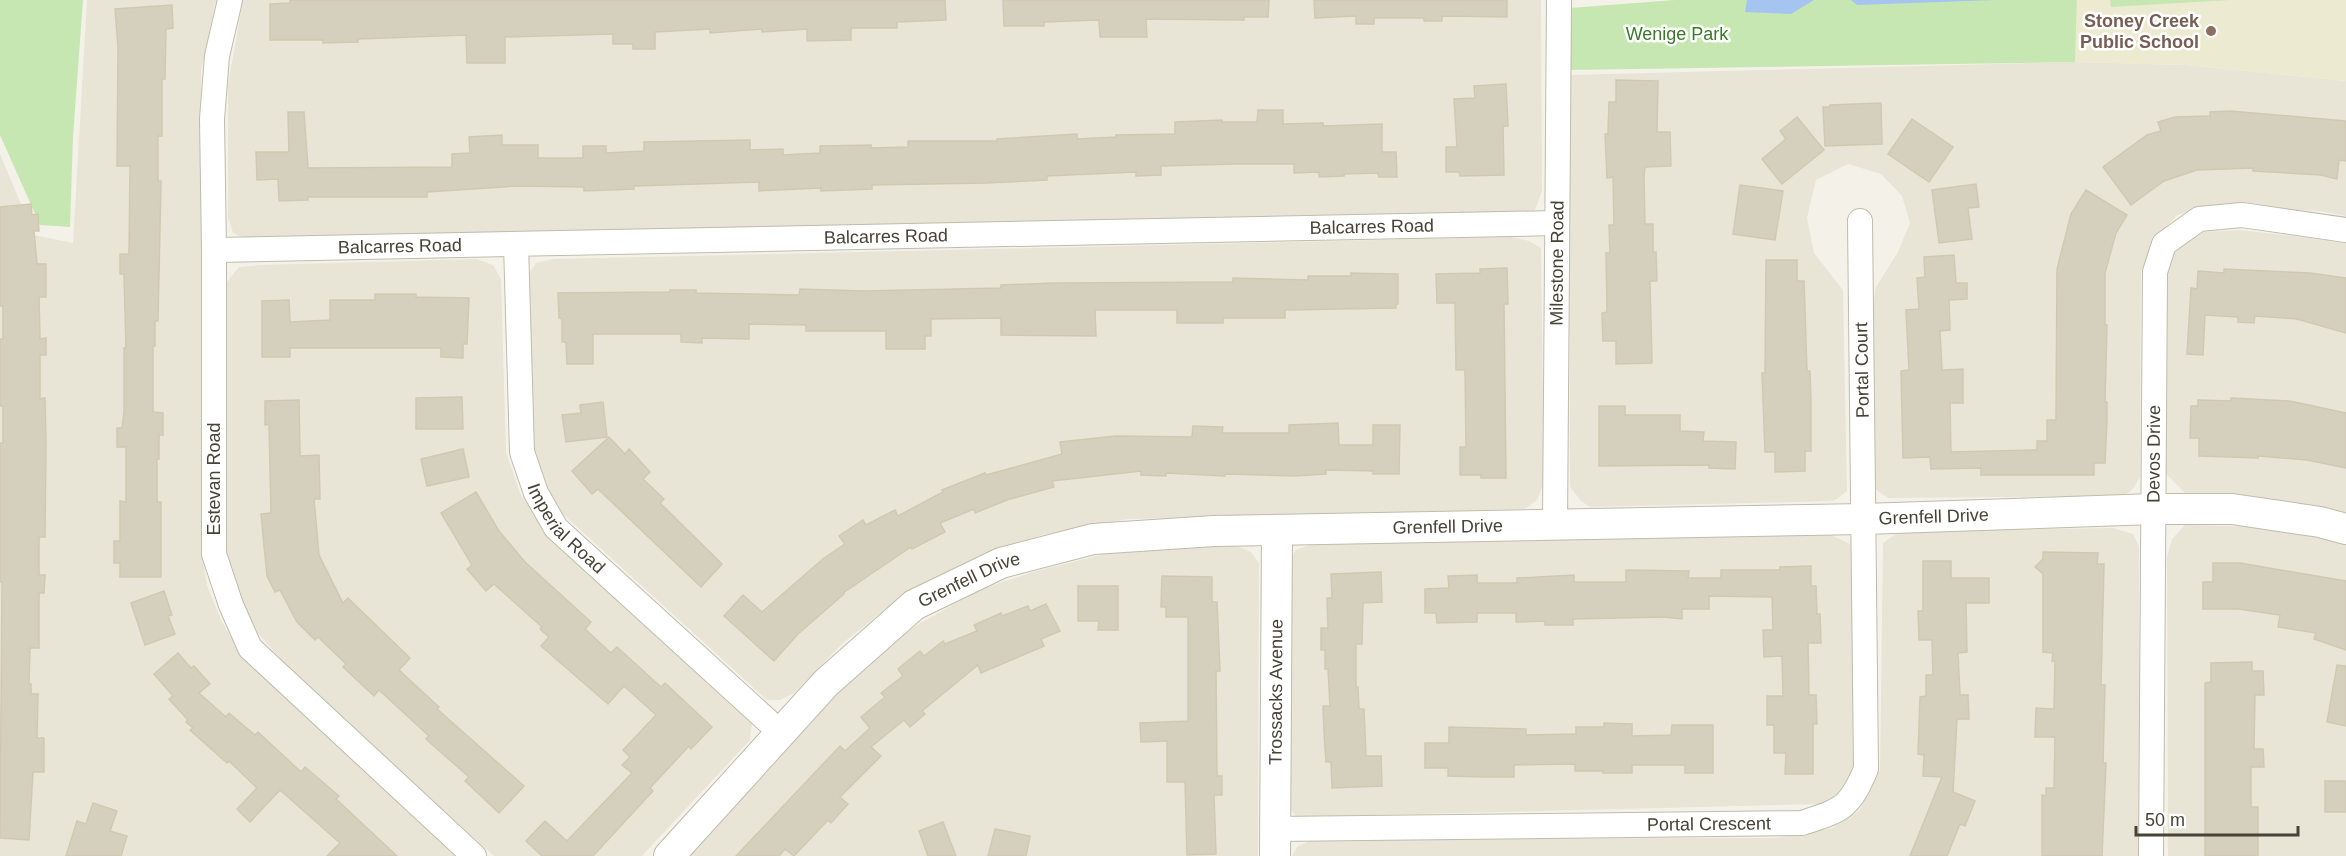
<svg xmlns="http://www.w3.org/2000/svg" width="2346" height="856" font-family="Helvetica,sans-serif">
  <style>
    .residential { fill: #e8e5d6 }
    .education { fill: #edead2 }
    .green { fill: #c6e7b1 }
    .water { fill: #a5c5f0 }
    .building { fill: #d5d0be; stroke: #d0c9b1; stroke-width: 1.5 }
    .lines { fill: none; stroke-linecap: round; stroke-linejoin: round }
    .minor-casing { stroke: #bfbcab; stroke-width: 26 }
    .tertiary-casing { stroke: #bfbcab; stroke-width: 32 }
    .minor { stroke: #fff; stroke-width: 24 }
    .tertiary { stroke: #fff; stroke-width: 30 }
    .education-dot { fill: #8d6e63; stroke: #fff; stroke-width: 2 }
    .labels { text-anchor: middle; stroke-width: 5; stroke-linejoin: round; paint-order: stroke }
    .education-label { font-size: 18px; font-weight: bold; fill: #785e54; stroke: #fff; text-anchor: end }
    .park-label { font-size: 18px; fill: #3b792a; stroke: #fff }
    .street-label { font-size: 18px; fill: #474337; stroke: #fff }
  </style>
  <rect width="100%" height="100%" fill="#f4f2e8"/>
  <g class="residential">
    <path d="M87,0h129l-15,72 1,481 5,32 14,35 19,33 216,203h-456v-702l34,81 39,8z"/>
    <path d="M243,0h1298l1,191 -7,19 -23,4 -1262,26 -17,-7 -5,-16v-132z"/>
    <path d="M2075,62l110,3 161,16v135l-26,-5 -112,-5 -31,9 -21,23 -15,34 -1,205 -8,13 -9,6 -235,2 -13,-9 -5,-8 2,-172 4,-22 22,-35 12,-29 -8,-27 -21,-22 -33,-10 -32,16 -9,38 7,35 29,37 4,201 -13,10 -244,6 -9,-6 -11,-14 -1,-412z"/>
    <path d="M2240,230l106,12v274l-42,-9 -119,-14 -21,-21 2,-209 14,-17 23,-14z"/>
    <path d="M1512,237l17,4 12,7 3,235 -7,17 -12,9 -397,10 -86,16 -74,26 -79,45 -46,37 -49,50 -14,7h-13l-214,-195 -17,-37 -8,-35v-158l8,-12 17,-4z"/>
    <path d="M476,259l17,6 8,14 5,173 14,41 24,36 208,194 -2,17 -108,116h-148l-204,-186 -33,-38 -19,-33 -11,-47 -1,-269 13,-16 21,-2z"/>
    <path d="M2185,525l79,2 82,14v315h-178l-1,-299 5,-18z"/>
    <path d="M2113,528l20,6 6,12v310h-847l6,-10 17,-7 460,-1 58,-10 26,-17 21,-41 3,-227 17,-12z"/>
    <path d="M1825,532l25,12 6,14 -2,216 -14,21 -17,9 -526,13 -12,-14v-236l11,-17 22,-8z"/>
    <path d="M1237,546l14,6 8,11 -1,293h-574l164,-178 69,-53 62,-35 54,-18 87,-22z"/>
  </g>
  <path class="education" d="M2077,0h269v81l-161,-16 -110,-3z"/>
  <g class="green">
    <path d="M0,0h83l-10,137 -3,90 -30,-2 -40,-90z"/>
    <path d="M1675,0h402l-2,62 -506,8 1,-62z"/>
    <path d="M2110,0h120l-119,7z"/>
  </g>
  <g class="water">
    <path d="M1747,0h67l-23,14 -46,-2z"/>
    <path d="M1851,0h144l-138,5z"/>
  </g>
  <g class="building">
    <path d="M290,0h655l1,20 -49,2v6h-46v12l-44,1v-12l-45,3v-3l-52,4v-4l-55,3v17h-22v-5h-20v-10l-108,3v26h-38l-1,-28 -108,4v3l-35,1v-3h-53v-36l20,-1z"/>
    <path d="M1003,0h266l-1,17h-24v3l-98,-1 1,18h-47l-1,-17 -55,2v4h-40z"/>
    <path d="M1314,0h193v17l-65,-1v5h-18v-3h-50v6h-18v-8l-41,2z"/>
    <path d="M172,5l1,23 -7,1 -1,50h-3v57h-4v45h3l-3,140h-3v25h-2v66l10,1v22h-4v24h-2v43h4v75h-41v-14h-6v-22h6v-40l6,1v-55h-9v-19h5l2,-16v-64h2l-2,-74h-4v-20h9l1,-88h-13l1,-119 -3,-38z"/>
    <path d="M1616,80l42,1 -1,51h13l1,34 -26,1 -1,9 1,48h8v28h3l1,29h-7l2,82 -36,1v-23h-13l-1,-28 5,-1 -1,-59h4l-1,-28h5l-1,-48 -6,1 -2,-44h3l1,-32h7z"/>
    <path d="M1506,84l2,42h-5l1,49 -44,1 -1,-4h-13v-25h11l-3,-48 21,-1 -1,-12z"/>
    <path d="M1881,103l1,41 -57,2 -2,-39h7v-2z"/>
    <path d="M1258,110h25v14l40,-1v3l59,-2v28h14l1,25h-18l-1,-4 -34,1v2l-25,1v-5l-25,1v-9h-59l-74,2v9l-25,1v-4l-89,4v4l-60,3 -115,2v4l-51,2v-3l-62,3v-9l-125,4v3l-50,2v-4l-67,-1 -90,6v5h-119v3l-29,1 -1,-22 -21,1 -1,-28h33l-1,-40h16l4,56 144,-1v-13l18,-1 -1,-16 33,-2v10h36v13h45v-12h23v7l38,-2v-9l106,-2v10l33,-1v6l37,-2v-7l51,-1v3l37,-1v-6h89v-2l80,-5v5l39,-2v-2l59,-1v-12l47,-2v2h35z"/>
    <path d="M2230,111l116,10v40l-7,-1 -2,19 -16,-4 -68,-4v-3l-56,2 -33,11 -33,24 -28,-38 44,-32 14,-4 -3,-9 17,-5 35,-1v-4z"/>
    <path d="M1797,117l27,33 -42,34 -20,-25 24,-20 -6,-8z"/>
    <path d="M1912,119l41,28 -24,35 -41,-28z"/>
    <path d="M1976,184l3,23 -11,1 4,31 -33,4 -7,-53z"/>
    <path d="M1740,185l43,6 -8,49 -42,-6z"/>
    <path d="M2086,190l41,25 -11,18 -11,40v52h2l-2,77h2v18l-2,43h-11v12h-113v-7l-50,1 -1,-12 -27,1 -2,-87 8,-1 -3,-60 13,-1 -2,-31 8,-1 -1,-20 30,-2 2,28h11v16l-18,1 1,30 -10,1 2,39 21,-1v34h-13l1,49 86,-2v-9h10v-21h9l1,-151 14,-55z"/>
    <path d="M31,204l1,11 6,-1 1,17h-5l3,33h9v33h-7l1,42 6,-1v17h-6v44l5,-1 1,45 -1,94h-6v38h6l-1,18h-5v55h-9l-1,36h2v10h7l-1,44h7v34h-11l-4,68 -29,-2 2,-256h-2v-139h3v-37h-3v-67h3v-33h-3v-99z"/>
    <path d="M1766,260h31v21h7l3,90h3l1,30v50h-6v20l-30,1v-20h-10l-3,-79h3z"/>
    <path d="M1507,268l1,36h-4l2,174h-25v-3h-21v-28h6l-1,-77h-9l-1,-67h-18l-1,-29 44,-1v-4z"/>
    <path d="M2224,269l86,4 36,5v55l-49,-14 -42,-3 -1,7 -16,-1v-5l-33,-2 -2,40 -16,-1 4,-66 6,1 1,-18 26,2z"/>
    <path d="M1351,273l47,1v30h-2v4l-111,2v8h-62v5h-46v-13h-82l1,26 -95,-1v-17l-70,1v17h-6v13h-39v-18h-80v-6l-57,-1v15l-47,-1v5l-21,-1v-8h-88v30h-26l-1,-22h-4v-23l-3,-1 -1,-25 112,-1v-2h26v3l103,2 1,-6 64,2 137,-3v-3l54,-2 178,-1v-4l75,2v-4h43z"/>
    <path d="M375,294h41v3l53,1 -2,46h-4v14l-22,-1v-9h-151v9h-28v-56l27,-1 1,22 40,-2v-20h45z"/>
    <path d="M462,397l1,32h-47v-31z"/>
    <path d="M2231,398l59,3 56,12v55l-39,-8 -49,-4v2l-59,-2v-18h-9l1,-32h7v-6l33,1z"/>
    <path d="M299,400l1,56 19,-1 1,44h-6l5,56 24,48 5,-5 62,60 -11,12 40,37 -2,2 87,77 -25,27 -34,-32 4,-4 -43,-38 3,-3 -50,-46 -5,6 -31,-29 3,-3 -28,-27 -3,3 -18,-18 -17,-32 -5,2 -8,-16 -6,-62 10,-1 -2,-89 -4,1v-24z"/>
    <path d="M603,402l4,35 -41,5 -4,-27 19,-2 -1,-8z"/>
    <path d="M1599,406h26v9h55v16l24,1 -1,9 33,1 -1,27 -26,-1v-3l-110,1z"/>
    <path d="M1338,423l1,22h34v-20h27l-1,49h-26v-3l-47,-1v4l-32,2 -69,-2v2l-59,-3v3l-25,-1v-4l-89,10 2,6 -47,13 -32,13 -1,-4 -34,14 5,9 -33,17 -1,-2 -68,46 1,1 -46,40 -24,27 -50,-45 19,-21 19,17 62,-54 21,-14 -6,-8 24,-16 3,5 29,-15 3,6 45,-24 -1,-2 43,-17 1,2 76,-21 -2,-12 56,-6 76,1 1,-11 30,1 -1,6h67v-8z"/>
    <path d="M609,437l16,17 4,-5 21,23 -7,7 21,20 -4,4 62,61 -21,23 -103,-98 -6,5 -20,-23z"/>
    <path d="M463,449l6,28 -42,9 -6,-27z"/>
    <path d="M476,492l23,39 26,31 66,60 -6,7 26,24 6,-6 44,40 4,-4 47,44 -21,22 -2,-3 -39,42 3,3 -60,65h-51l-16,-15 19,-20 22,20 65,-68 -10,-8 8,-8 -7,-7 33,-35 -32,-29 -16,18 -67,-58 8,-9 -9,-8 2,-2 -48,-43 -8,7 -19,-22 5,-4 -31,-52z"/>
    <path d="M2043,552l55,1 -1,11h7l-3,121h4l-2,78h3l-4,93h-60v-61l4,1v-8h8l1,-51h-20l1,-29 18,1 1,-48h-3l1,-8 -10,-1v-78l-8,-7 8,-8z"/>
    <path d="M1923,561h28v17h38v25h-23l1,49 -9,1 2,42h8l1,24h-12l-4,73 22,9 -10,25 -5,-2 -13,32h-37l32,-79 -19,-1 1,-21 -6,-1 2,-57 6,-1v-21h7l-1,-35h-13l-1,-29h5z"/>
    <path d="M2213,563h27l106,18v69l-32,-11 2,-6 -38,-6 2,-12 -42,-6h-35v-27h10z"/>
    <path d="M1811,566v20h5l1,28h3l1,29h-13l1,52h7l1,29h-4v50h-28l1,-21h-12v-28h-7v-29h16l-1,-40 -18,1 -1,-27h10l-1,-33 -63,-1v13h-27v10l-18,-2 -91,2v6h-28v-4l-29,1v-9h-39v9l-40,1 -1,-10h-11v-24l24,-1 -1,-12 29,-1v8h40v-5l57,-3v7h52v-12l63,1 -1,7h33v-8h59v-3z"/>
    <path d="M1381,572l1,30 -19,1 -1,41h-6v44l2,-1 1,22h5l2,47h15l1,30 -50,2 -1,-26h-5l-2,-29 -1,-27h7l-2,-37h-3v-19h-4v-22h7l-1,-30h5l-1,-24z"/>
    <path d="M1162,576l50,1v25h5l3,69h-4l1,105h5v19h-8l2,59 -29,1 -2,-73h-18v-41l-26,1 -1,-19 48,-2v-104h-22v-10h-5z"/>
    <path d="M1078,586h40v44h-20l1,-9h-21z"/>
    <path d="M164,591l8,24 -4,1 7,18 -30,11 -14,-42z"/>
    <path d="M1046,604l14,27 -19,8 3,7 -63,27 -3,-8 -56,46 3,3 -15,13 -6,-7 -33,27 10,9 -41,41 8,7 -17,19 -3,-3 -34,36 -9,-7 -6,7h-43l104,-110 5,5 25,-23 -9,-11 24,-20 -4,-4 22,-17 -5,-7 22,-18 4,5 19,-15 2,3 32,-13 -3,-6 27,-12 1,3 26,-10 2,5z"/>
    <path d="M178,653l13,15 3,-2 16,18 -11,9 27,24 3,-4 26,22 3,-3 43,40 4,-5 34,29 -3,3 61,57h-70l13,-13 -60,-53 -30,32 -13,-13 20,-21 -28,-27 -2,2 -37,-33 3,-2 -7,-6 2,-2 -19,-21 4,-3 -19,-22z"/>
    <path d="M2252,662v9h11l1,24h-9l-1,54h9l1,18h-13v40h7v49h-53v-173l6,-1v-19z"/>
    <path d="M2337,665l9,1v60l-19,-4z"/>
    <path d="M1604,723l28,1v12l39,-1 1,-10h41v48h-28v-8h-53v8h-29v-2h-28v-7l-61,1v12h-29l-37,-1v-8h-23v-25h24v-16l77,2v6l50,-1v-7h28z"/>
    <rect x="2325" y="781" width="21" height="31"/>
    <path d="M93,803l24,8 -7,20 17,5 -6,20h-55l11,-35 9,3z"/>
    <path d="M943,822l13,34h-28l-9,-25z"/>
    <path d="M995,829l35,7 -4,20h-38z"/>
  </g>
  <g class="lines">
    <defs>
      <g id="minor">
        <path d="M230,0l-13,56 -5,63 2,131v304l17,51 19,43 224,208"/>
        <path id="s1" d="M516,244l6,208 14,41 20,35 225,205"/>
        <path id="s2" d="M214,250l1343,-27"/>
        <path id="s3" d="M1555,525l4,-525"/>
        <path id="s4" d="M1275,829l527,-6c40,-13 47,-14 64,-54l-6,-548"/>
        <path id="s5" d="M2151,856l4,-584 9,-28 35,-25 43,-4 104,15"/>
      </g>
      <g id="tertiary">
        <path id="s6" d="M669,856l157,-173 88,-78 87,-42 92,-24 121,-8 650,-12 290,-10h78l88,13 26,7"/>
        <path id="s7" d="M1275,856l2,-326"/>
      </g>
    </defs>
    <use href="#minor" class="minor-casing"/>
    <use href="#tertiary" class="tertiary-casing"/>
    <use href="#minor" class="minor"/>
    <use href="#tertiary" class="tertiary"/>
  </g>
  <circle class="education-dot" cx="2211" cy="31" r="6"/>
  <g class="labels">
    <g class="education-label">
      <text x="2199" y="27">Stoney Creek<tspan x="2199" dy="21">Public School</tspan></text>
    </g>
    <g class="park-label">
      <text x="1677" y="40">Wenige Park</text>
    </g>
    <g class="street-label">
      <text dy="6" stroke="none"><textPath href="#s2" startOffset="1158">Balcarres Road</textPath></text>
      <text dy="6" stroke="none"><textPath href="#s2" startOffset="672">Balcarres Road</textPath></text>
      <text dy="6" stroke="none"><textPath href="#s2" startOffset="186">Balcarres Road</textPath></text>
      <text dy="6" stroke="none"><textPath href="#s3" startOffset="262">Milestone Road</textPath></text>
      <text transform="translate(1862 370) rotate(-91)" y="6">Portal Court</text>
      <text dy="6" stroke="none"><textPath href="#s5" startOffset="402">Devos Drive</textPath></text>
      <text transform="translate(214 479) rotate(-90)" y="6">Estevan Road</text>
      <text dy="6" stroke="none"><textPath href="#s6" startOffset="1384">Grenfell Drive</textPath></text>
      <text dy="6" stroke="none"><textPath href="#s1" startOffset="298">Imperial Road</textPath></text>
      <text dy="6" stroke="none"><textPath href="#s6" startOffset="898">Grenfell Drive</textPath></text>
      <text dy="6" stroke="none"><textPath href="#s6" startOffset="412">Grenfell Drive</textPath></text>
      <text dy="6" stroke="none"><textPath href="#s7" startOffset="164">Trossacks Avenue</textPath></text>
      <text dy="6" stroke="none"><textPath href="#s4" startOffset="434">Portal Crescent</textPath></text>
    </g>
  </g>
  <path d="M2136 826v9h162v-9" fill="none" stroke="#474337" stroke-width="3"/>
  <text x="2145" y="826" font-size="18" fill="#474337" stroke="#ffffff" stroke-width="4.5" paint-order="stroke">50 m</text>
</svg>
